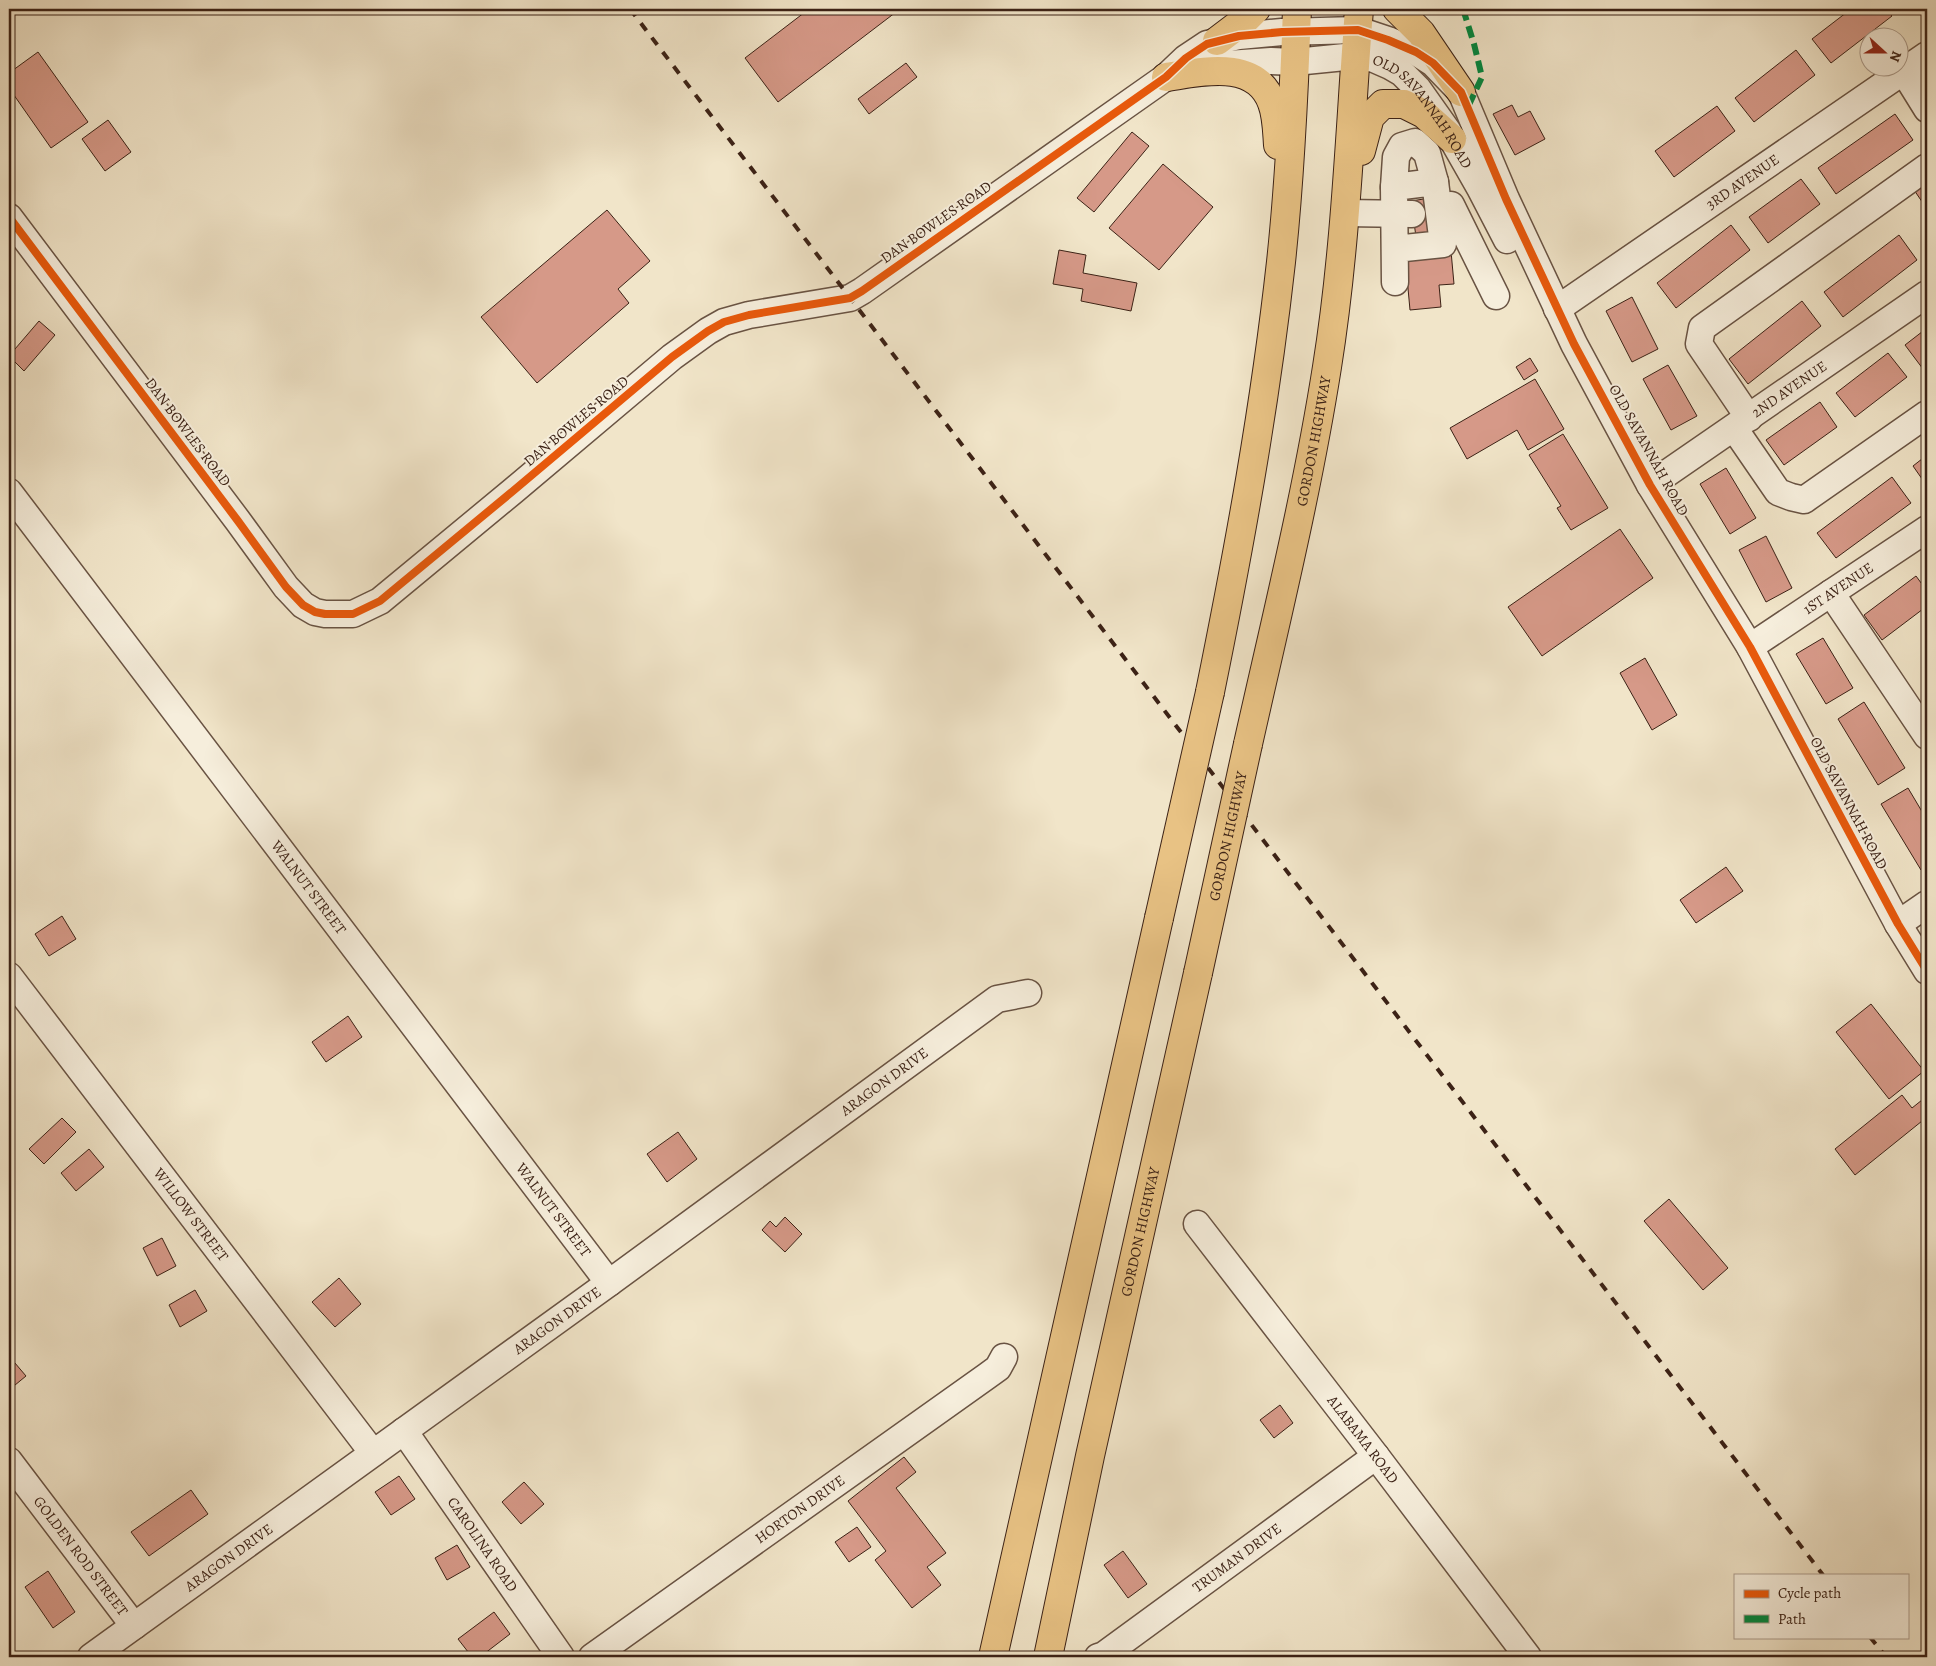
<svg xmlns="http://www.w3.org/2000/svg" width="1936" height="1666" font-family="Alegreya,serif">
  <style>
    .building { fill: #d69988; stroke: #3c2216 }
    .lines { fill: none; stroke-linecap: round; stroke-linejoin: round }
    .minor-casing { stroke: #695343; stroke-width: 29 }
    .highway-casing { stroke: #3c2216; stroke-width: 30 }
    .minor { stroke: #f6eedc; stroke-width: 26 }
    .highway { stroke: #e8c284; stroke-width: 28 }
    .rail { stroke: #3c2216; stroke-width: 4; stroke-dasharray: 9 9; stroke-linecap: butt }
    .highway-bridge-casing { stroke: #3c2216; stroke-width: 30; stroke-linecap: butt }
    .highway-bridge { stroke: #e8c284; stroke-width: 28 }
    .quiet { stroke: #00873e; stroke-width: 6; stroke-dasharray: 12 6; stroke-linecap: butt }
    .cycleway-casing { stroke: #f6eedc; stroke-width: 11 }
    .cycleway { stroke: #e8590c; stroke-width: 8 }
    .labels { text-anchor: middle; stroke-width: 4; stroke-linejoin: round; paint-order: stroke }
    .street-label { font-size: 15px; fill: #3c2216; stroke: #f6eedc }
  </style>
  <rect width="100%" height="100%" fill="#f1e5c9"/>
  <filter id="stains"><feTurbulence type="fractalNoise" baseFrequency=".004" numOctaves="4"/><feColorMatrix values="0 0 0 0 .2 0 0 0 0 .09 0 0 0 0 .02 0 0 0 .5 -.17"/></filter>
  <radialGradient id="worn" r=".72"><stop offset=".6" stop-color="#630" stop-opacity="0"/><stop offset="1" stop-color="#630" stop-opacity=".3"/></radialGradient>
  <g class="building">
    <path d="M809,9h91l-122,93 -33,-44z"/>
    <path d="M1851,9h35l6,7 -61,47 -19,-24z"/>
    <path d="M1796,50l19,25 -61,47 -19,-24z"/>
    <path d="M38,52l50,70 -37,26 -42,-60v-15z"/>
    <path d="M906,63l11,14 -48,37 -11,-15z"/>
    <path d="M1512,105l6,12 12,-6 15,28 -30,16 -22,-41z"/>
    <path d="M1717,106l18,25 -61,46 -19,-26z"/>
    <path d="M1895,114l18,26 -77,54 -18,-26z"/>
    <path d="M108,120l23,32 -26,19 -23,-32z"/>
    <path d="M1132,132l17,14 -55,66 -17,-14z"/>
    <path d="M1163,164l50,43 -54,63 -50,-42z"/>
    <path d="M1927,177v32l-15,-22z"/>
    <path d="M1801,179l19,25 -52,39 -19,-26z"/>
    <path d="M1430,198l6,44 -19,2 -6,-43z"/>
    <path d="M607,210l43,51 -32,28 11,14 -92,80 -56,-66z"/>
    <path d="M1731,225l19,25 -74,58 -19,-25z"/>
    <path d="M1899,235l18,25 -74,57 -19,-25z"/>
    <path d="M1059,250l27,5 -3,18 54,10 -6,28 -50,-10 2,-12 -30,-5z"/>
    <path d="M1451,251l3,33 -15,1 2,22 -31,3 -5,-54z"/>
    <path d="M1632,297l26,52 -26,13 -26,-51z"/>
    <path d="M1802,301l19,25 -73,58 -19,-25z"/>
    <path d="M39,321l16,14 -31,36 -15,-15z"/>
    <path d="M1927,328v38l-4,3 -18,-24z"/>
    <path d="M1888,353l19,24 -52,40 -19,-24z"/>
    <path d="M1530,358l8,13 -14,9 -8,-13z"/>
    <path d="M1668,365l29,51 -26,14 -28,-51z"/>
    <path d="M1535,379l29,50 -36,21 -11,-20 -50,29 -17,-31z"/>
    <path d="M1820,402l17,25 -53,38 -18,-25z"/>
    <path d="M1563,434l45,74 -37,22 -14,-22 4,-2 -32,-51z"/>
    <path d="M1927,455v31l-14,-20z"/>
    <path d="M1726,468l30,50 -26,16 -30,-50z"/>
    <path d="M1892,477l19,26 -75,55 -19,-25z"/>
    <path d="M1620,529l33,49 -111,78 -34,-49z"/>
    <path d="M1766,536l26,52 -26,14 -27,-52z"/>
    <path d="M1916,576l11,15v15l-45,34 -18,-25z"/>
    <path d="M1823,638l30,50 -27,16 -30,-50z"/>
    <path d="M1645,658l32,57 -25,15 -32,-57z"/>
    <path d="M1864,702l41,66 -27,17 -40,-66z"/>
    <path d="M1908,788l19,32v46l-6,4 -40,-66z"/>
    <path d="M1726,867l17,24 -47,32 -16,-23z"/>
    <path d="M62,916l14,23 -27,17 -14,-22z"/>
    <path d="M1871,1004l53,67 -35,28 -53,-67z"/>
    <path d="M348,1016l14,21 -36,25 -14,-20z"/>
    <path d="M1902,1095l10,13 15,-12v21l-72,58 -20,-26z"/>
    <path d="M62,1118l14,14 -32,32 -15,-15z"/>
    <path d="M678,1132l19,27 -30,23 -20,-28z"/>
    <path d="M89,1149l15,18 -28,24 -15,-18z"/>
    <path d="M1669,1199l59,69 -25,22 -59,-69z"/>
    <path d="M785,1217l17,17 -17,18 -23,-22 8,-9 6,6z"/>
    <path d="M162,1238l14,28 -19,10 -14,-28z"/>
    <path d="M339,1278l22,26 -26,23 -23,-25z"/>
    <path d="M195,1290l12,21 -27,16 -11,-22z"/>
    <path d="M9,1356l17,20 -17,14z"/>
    <path d="M1280,1405l13,18 -19,15 -14,-18z"/>
    <path d="M904,1457l12,15 -20,16 50,65 -19,14 14,18 -29,23 -37,-48 11,-9 -38,-50z"/>
    <path d="M399,1476l16,23 -24,16 -16,-23z"/>
    <path d="M524,1482l20,22 -23,20 -19,-22z"/>
    <path d="M191,1490l17,24 -59,42 -18,-24z"/>
    <path d="M857,1527l14,20 -22,15 -14,-20z"/>
    <path d="M457,1545l13,22 -23,13 -12,-22z"/>
    <path d="M1123,1551l24,33 -19,14 -24,-33z"/>
    <path d="M48,1571l27,41 -22,16 -28,-41z"/>
    <path d="M494,1612l16,22 -30,23h-8l-14,-18z"/>
  </g>
  <g class="lines">
    <defs>
      <g id="minor">
        <path id="s1" d="M1214,65l57,-4 24,1 60,-6 19,3 16,7 12,7 16,16 29,41 33,58 27,52"/>
        <path d="M1904,72l23,37"/>
        <path d="M1394,187l2,-30 6,-11 13,-4 12,11 8,29"/>
        <path d="M1451,205l45,91"/>
        <path d="M1345,213l67,1"/>
        <path d="M9,217l229,304 48,66 17,18 12,7 10,2h28l27,-13 133,-110 159,-134 36,-26 16,-9 25,-7 101,-17 12,-7 304,-214 20,-19 21,-14 32,-8 43,-4 76,-2 30,10 28,12 17,11 28,29 45,107 68,145 76,141 100,162 148,277 29,47"/>
        <path d="M1395,282l-1,-95 41,-5 8,62 -48,5"/>
        <path id="s2" d="M1557,309l370,-254"/>
        <path d="M1749,418l-50,-74 3,-16 225,-161"/>
        <path d="M1734,428l44,64 13,5 13,3 123,-86"/>
        <path id="s3" d="M1650,485l277,-191"/>
        <path id="s4" d="M9,492l600,791"/>
        <path d="M1831,593l96,143"/>
        <path id="s5" d="M1750,647l177,-118"/>
        <path d="M1898,924l29,-20"/>
        <path id="s6" d="M9,976l364,477"/>
        <path id="s7" d="M1197,1224l179,232 152,201"/>
        <path id="s8" d="M404,1431l157,226"/>
        <path id="s9" d="M9,1461l125,165"/>
        <path id="s10" d="M91,1657l518,-374 388,-284 31,-6"/>
        <path id="s11" d="M592,1657l395,-281 11,-8 6,-11"/>
        <path id="s12" d="M1098,1657l6,-2 272,-199"/>
      </g>
      <g id="highway">
        <path d="M1397,9l24,24 40,59"/>
        <path d="M1217,41l29,-22 10,-10"/>
        <path d="M1166,77c35,-5 90,-19 106,26 5,13 5,28 6,42"/>
        <path d="M1361,151l9,-34 13,-13h21l20,10 28,25"/>
        <path d="M1210,692c29,-143 55,-285 71,-430 9,-84 13,-169 16,-253"/>
        <path id="s13" d="M1248,744c28,-125 59,-250 79,-377 19,-119 23,-239 32,-358"/>
        <path d="M993,1657l166,-739"/>
        <path id="s14" d="M1048,1657l42,-201 108,-483"/>
      </g>
    </defs>
    <use href="#minor" class="minor-casing"/>
    <use href="#highway" class="highway-casing"/>
    <use href="#minor" class="minor"/>
    <use href="#highway" class="highway"/>
    <g class="rail">
      <path d="M630,9l1193,1566"/>
      <path d="M1870,1637l16,20"/>
    </g>
    <defs>
      <g id="highway-bridge">
        <path d="M1159,918l51,-226"/>
        <path id="s15" d="M1198,973l50,-229"/>
      </g>
    </defs>
    <use href="#highway-bridge" class="highway-bridge-casing"/>
    <use href="#highway-bridge" class="highway-bridge"/>
    <path class="quiet" d="M1463,9l11,35 8,33 -14,30"/>
    <defs>
      <path id="cycleway" d="M9,217l229,304 48,66 17,18 12,7 10,2h28l27,-13 133,-110 159,-134 36,-26 16,-9 25,-7 101,-17 12,-7 304,-214 20,-19 21,-14 32,-8 43,-4 76,-2 30,10 28,12 17,11 28,29 45,107 68,145 76,141 100,162 148,277 29,47"/>
    </defs>
    <use href="#cycleway" class="cycleway-casing"/>
    <use href="#cycleway" class="cycleway"/>
  </g>
  <g class="labels">
    <g class="street-label">
      <text dy="5" stroke="none"><textPath href="#s1" startOffset="234">OLD SAVANNAH ROAD</textPath></text>
      <text dy="5" stroke="none"><textPath href="#s2" startOffset="225">3RD AVENUE</textPath></text>
      <text transform="translate(936 222) rotate(-35)" y="5">DAN BOWLES ROAD</text>
      <text dy="5" stroke="none"><textPath href="#s3" startOffset="169">2ND AVENUE</textPath></text>
      <text transform="translate(576 421) rotate(-40)" y="5">DAN BOWLES ROAD</text>
      <text transform="translate(188 432) rotate(53)" y="5">DAN BOWLES ROAD</text>
      <text dy="5" stroke="none"><textPath href="#s13" startOffset="310">GORDON HIGHWAY</textPath></text>
      <text transform="translate(1649 450) rotate(61)" y="5">OLD SAVANNAH ROAD</text>
      <text dy="5" stroke="none"><textPath href="#s5" startOffset="106">1ST AVENUE</textPath></text>
      <text transform="translate(1849 803) rotate(62)" y="5">OLD SAVANNAH ROAD</text>
      <text dy="5" stroke="none"><textPath href="#s15" startOffset="140">GORDON HIGHWAY</textPath></text>
      <text dy="5" stroke="none"><textPath href="#s4" startOffset="496">WALNUT STREET</textPath></text>
      <text dy="5" stroke="none"><textPath href="#s10" startOffset="980">ARAGON DRIVE</textPath></text>
      <text dy="5" stroke="none"><textPath href="#s4" startOffset="901">WALNUT STREET</textPath></text>
      <text dy="5" stroke="none"><textPath href="#s6" startOffset="300">WILLOW STREET</textPath></text>
      <text dy="5" stroke="none"><textPath href="#s14" startOffset="435">GORDON HIGHWAY</textPath></text>
      <text dy="5" stroke="none"><textPath href="#s10" startOffset="575">ARAGON DRIVE</textPath></text>
      <text dy="5" stroke="none"><textPath href="#s7" startOffset="272">ALABAMA ROAD</textPath></text>
      <text dy="5" stroke="none"><textPath href="#s11" startOffset="255">HORTON DRIVE</textPath></text>
      <text dy="5" stroke="none"><textPath href="#s8" startOffset="138">CAROLINA ROAD</textPath></text>
      <text dy="5" stroke="none"><textPath href="#s9" startOffset="119">GOLDEN ROD STREET</textPath></text>
      <text dy="5" stroke="none"><textPath href="#s10" startOffset="170">ARAGON DRIVE</textPath></text>
      <text dy="5" stroke="none"><textPath href="#s12" startOffset="171">TRUMAN DRIVE</textPath></text>
    </g>
  </g>
  <rect width="1936" height="1666" fill="none" stroke="#f1e5c9" stroke-width="30"/>
  <rect x="10" y="10" width="1916" height="1646" fill="none" stroke="#3c2216" stroke-width="2.5"/>
  <rect x="15" y="15" width="1906" height="1636" fill="none" stroke="#3c2216"/>
  <rect x="1734" y="1574" width="175" height="65" fill="#f6eedc" stroke="#ac9c8d"/>
  <rect x="1744" y="1590" width="25" height="8" fill="#e8590c" stroke="#ac9c8d"/>
  <text x="1778" y="1598" font-size="15" fill="#3c2216">Cycle path</text>
  <rect x="1744" y="1615" width="25" height="8" fill="#00873e" stroke="#ac9c8d"/>
  <text x="1778" y="1624" font-size="15" fill="#3c2216">Path</text>
  <g transform="translate(1884 52) rotate(111)"><circle r="24" fill="#f6eedc" stroke="#ac9c8d"/>
  <path d="M0-4L9 19L0 12L-9 19Z" fill="#8f2418"/>
  <text y="-8" font-size="14" font-weight="bold" text-anchor="middle" fill="#3c2216">N</text>
  </g>
  <rect width="100%" height="100%" filter="url(#stains)"/>
  <rect width="100%" height="100%" fill="url(#worn)"/>
</svg>
